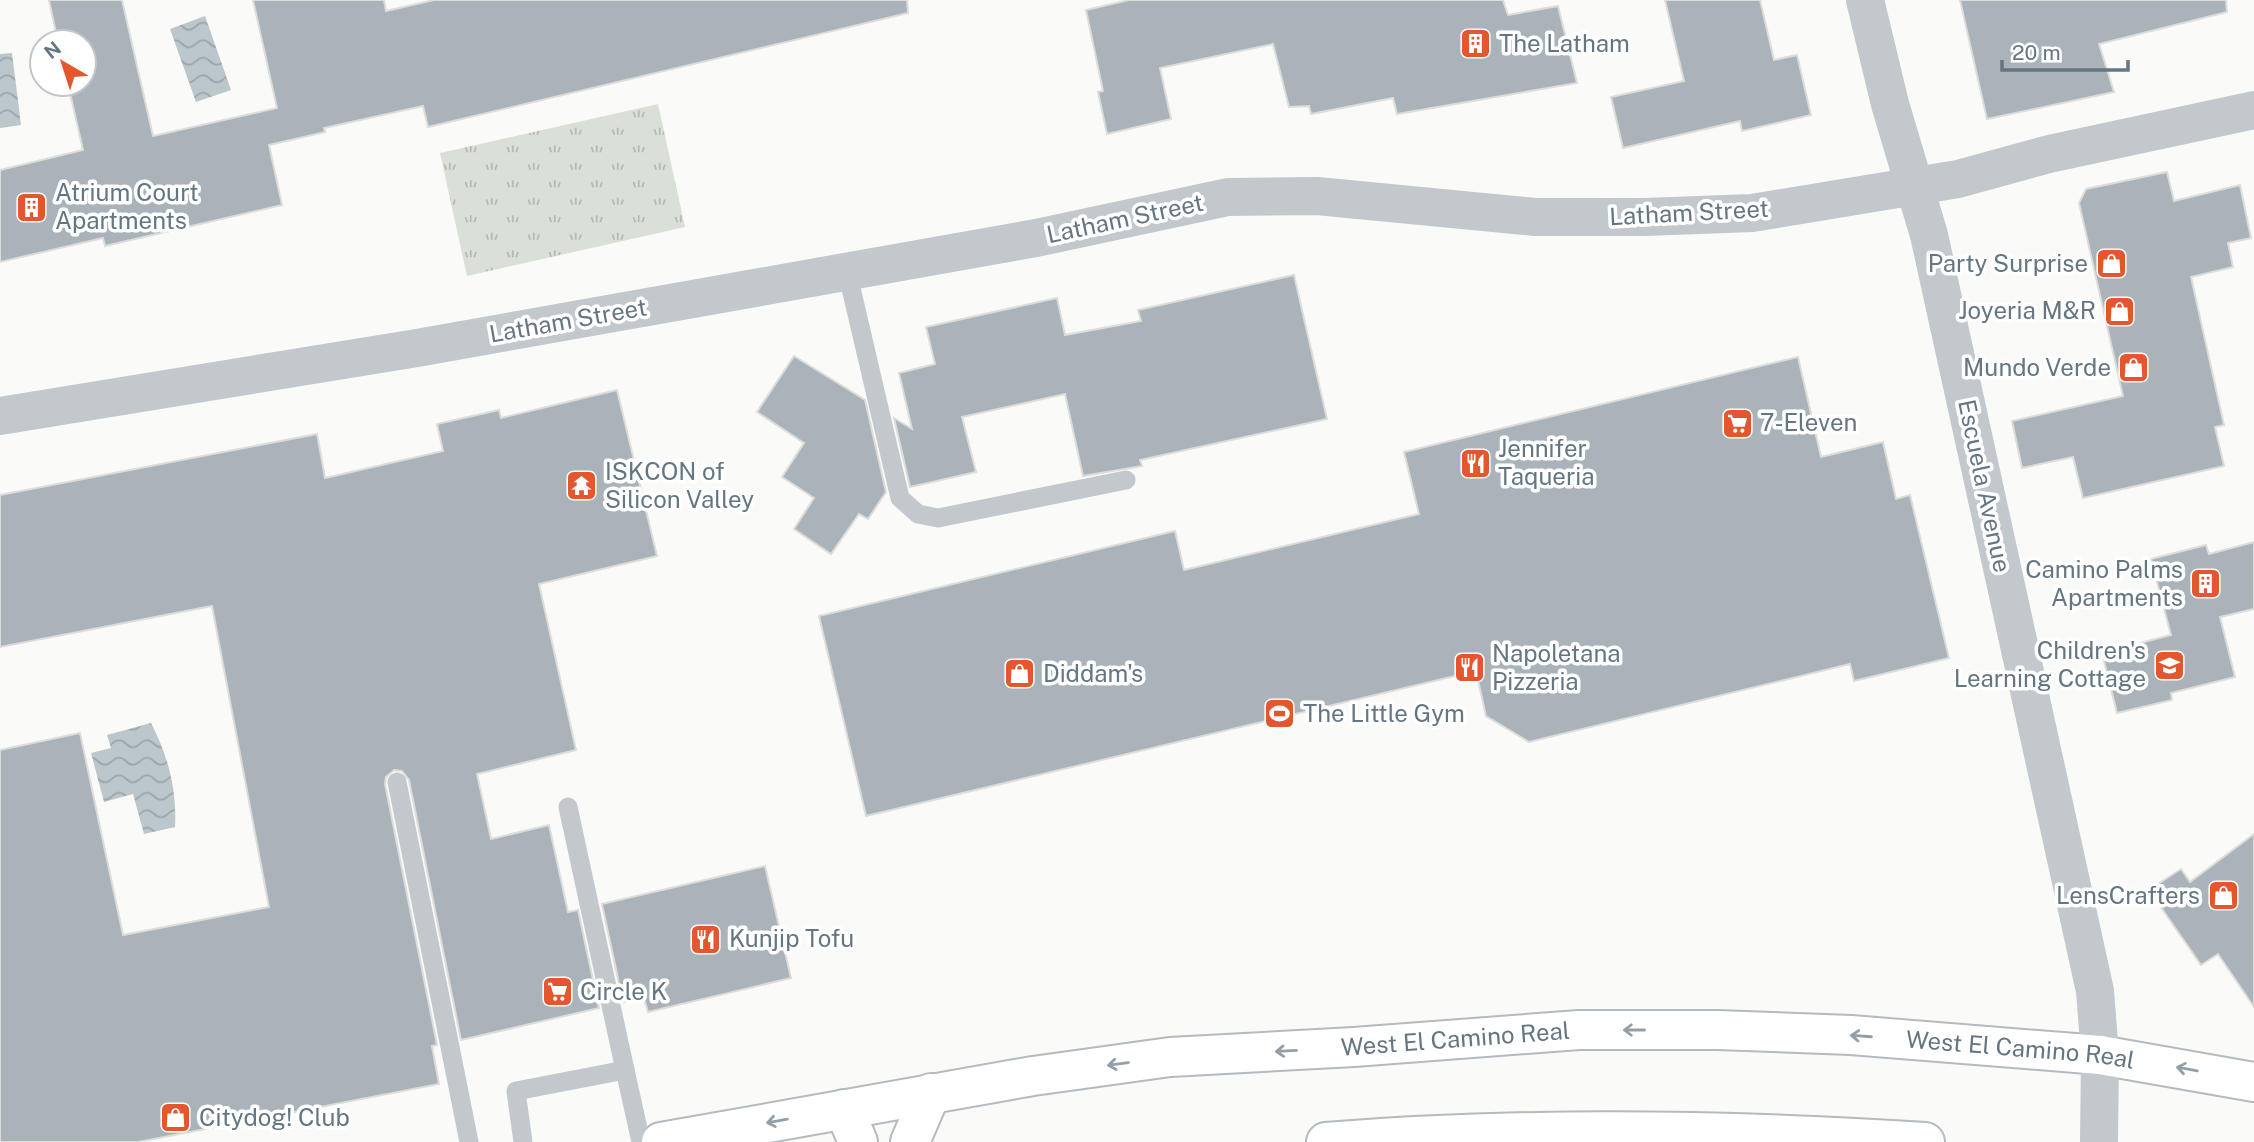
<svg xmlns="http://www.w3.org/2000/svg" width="2254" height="1142" font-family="'Public Sans',sans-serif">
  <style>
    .grass { fill: url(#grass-tufts) }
    .water { fill: url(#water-waves) }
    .building { fill: #aab3b9; stroke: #dcdcda; stroke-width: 2 }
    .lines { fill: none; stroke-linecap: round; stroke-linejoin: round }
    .primary-casing { stroke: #b5babe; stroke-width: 42 }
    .lane { stroke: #c3c8cc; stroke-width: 19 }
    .street { stroke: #c3c8cc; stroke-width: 38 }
    .primary { stroke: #fff; stroke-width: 38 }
    .oneway { stroke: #939fa8 }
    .labels { text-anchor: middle; stroke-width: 7; stroke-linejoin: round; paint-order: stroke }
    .poi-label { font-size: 24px; fill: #657683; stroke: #fff; text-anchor: start }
    .street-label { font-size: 24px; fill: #657683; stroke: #fff }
  </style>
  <defs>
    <pattern id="grass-tufts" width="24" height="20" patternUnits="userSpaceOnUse" patternTransform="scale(1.75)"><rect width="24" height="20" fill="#dadfd7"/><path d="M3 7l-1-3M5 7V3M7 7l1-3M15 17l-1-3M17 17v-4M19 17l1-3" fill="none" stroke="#b4b9b4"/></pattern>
    <pattern id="water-waves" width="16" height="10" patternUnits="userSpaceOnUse" patternTransform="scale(1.75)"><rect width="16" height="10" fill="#bbc7cb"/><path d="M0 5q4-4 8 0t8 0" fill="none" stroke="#9ca6aa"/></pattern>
  </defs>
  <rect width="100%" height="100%" fill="#fafaf8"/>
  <path class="grass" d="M658,104l27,123 -218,49 -27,-123z"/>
  <g class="water">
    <path d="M205,16l26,74 -35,12 -26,-73z"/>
    <path d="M12,53l9,72 -21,3v-74z"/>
    <path d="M151,723c17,33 26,66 24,104l-31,7 -11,-40 -29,8 -13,-49 20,-5 -4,-13z"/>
  </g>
  <g class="building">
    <path d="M49,0h73l31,136 124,-28 -24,-108h131l2,11 48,-11h473l1,13 -480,114 -5,-21 -99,22 1,4 -56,13 13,60 -177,41 -2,-8 -103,24v-92l83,-20 -15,-66h16v-42h-26z"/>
    <path d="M1129,0h374l5,15 50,-9 19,77 -180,31 -4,-16 -82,16 -2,-8 -20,1 -16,-63 -113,24 11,51 -64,15 -9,-42 5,-1 -17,-81z"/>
    <path d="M1665,0h95l14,60 23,-5 14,60 -69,16 -2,-10 -117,27 -12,-51 73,-16z"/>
    <path d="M1960,0h266l1,12 -128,32 15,48 -127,27z"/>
    <path d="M2167,172l7,29 66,-16 11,53 -23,5 5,24 -42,10 33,148 -9,2 9,39 -141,32 -10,-41 -51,11 -10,-47 111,-25 -44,-193 7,-14z"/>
    <path d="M1294,275l33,144 -187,41 2,6 -59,10 -18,-82 -103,23 14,55 -66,15 -16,-69 18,11 -13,-56 36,-9 -9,-37 131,-29 8,37 76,-14 -3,-11z"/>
    <path d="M794,356l71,44 21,92 -18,27 -9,-5 -28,40 -37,-25 20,-31 -32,-21 22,-34 -47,-31z"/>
    <path d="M1798,357l23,100 62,-15 13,57 14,-4 39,163 -95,23 -4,-17 -321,78 -43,-26 -10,-45 -610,145 -47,-200 356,-85 9,39 235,-56 -15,-62z"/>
    <path d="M617,390l40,166 -118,28 37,166 -99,24 14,65 58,-14 19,87 10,-2 21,98 -138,32 -52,-260 -7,-9 -8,-1 -8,7 -1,7 52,261 -5,1 7,38 -301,58h-138v-392l80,-17 43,202 146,-28 -57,-301 -212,41v-152l317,-61 8,44 118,-27 -6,-27 62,-14 2,8z"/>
    <path d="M2254,542v67l-34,8 15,60 -64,16 1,7 -55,13 -15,-60 69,-18 -20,-76 55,-14 3,9z"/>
    <path d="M2254,834v173l-36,-53 -17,11 -52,-75 32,-21 9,13z"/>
    <path d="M765,866l26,112 -143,34 -4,-14 -21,4 -21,-98z"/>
  </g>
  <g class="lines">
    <defs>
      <g id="primary">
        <path d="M844,1109l14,33"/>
        <path id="s1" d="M661,1142l372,-66 137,-19 184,-10 225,-17h138l134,5 249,20 154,27"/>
        <path d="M910,1142l21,-49"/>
        <path d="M1326,1142c199,-16 399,-13 599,0"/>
      </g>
    </defs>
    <use href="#primary" class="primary-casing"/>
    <g class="lane">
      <path d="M847,271l53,227 18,16 20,4 188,-38"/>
      <path d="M397,782l72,360"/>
      <path d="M568,807l57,263"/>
      <path d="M523,1142l-7,-51 109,-21 16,72"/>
    </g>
    <g class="street">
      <path d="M1865,0l25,104 39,131 166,756 5,64 -1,87"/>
      <path d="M0,416l417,-68 619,-110 192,-41 89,-1 218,21h110l107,-4 206,-34 91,-25 205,-44"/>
    </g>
    <use href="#primary" class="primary"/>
  </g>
  <defs><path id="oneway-shaft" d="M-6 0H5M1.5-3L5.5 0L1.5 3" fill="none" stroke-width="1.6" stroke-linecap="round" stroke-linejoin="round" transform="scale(1.75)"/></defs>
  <g class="oneway">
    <use href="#oneway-shaft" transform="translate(1634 1030) rotate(-180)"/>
    <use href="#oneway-shaft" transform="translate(1861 1036) rotate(-176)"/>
    <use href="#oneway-shaft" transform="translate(1286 1051) rotate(177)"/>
    <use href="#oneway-shaft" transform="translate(1118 1064) rotate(172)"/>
    <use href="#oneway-shaft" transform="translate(2187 1069) rotate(-170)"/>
    <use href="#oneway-shaft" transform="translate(777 1121) rotate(170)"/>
  </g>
  <defs>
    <symbol id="building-square" viewBox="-11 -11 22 22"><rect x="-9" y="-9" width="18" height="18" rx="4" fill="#e4572e" stroke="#fff"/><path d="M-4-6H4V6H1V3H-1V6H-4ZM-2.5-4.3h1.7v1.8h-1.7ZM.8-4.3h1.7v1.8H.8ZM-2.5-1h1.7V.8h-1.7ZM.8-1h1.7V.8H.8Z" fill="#fff"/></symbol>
    <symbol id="shop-square" viewBox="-11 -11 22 22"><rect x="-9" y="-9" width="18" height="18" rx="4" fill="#e4572e" stroke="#fff"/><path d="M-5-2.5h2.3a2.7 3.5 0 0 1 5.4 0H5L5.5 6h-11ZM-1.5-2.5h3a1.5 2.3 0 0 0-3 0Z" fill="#fff"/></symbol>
    <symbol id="supermarket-square" viewBox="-11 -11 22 22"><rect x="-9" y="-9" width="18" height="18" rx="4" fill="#e4572e" stroke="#fff"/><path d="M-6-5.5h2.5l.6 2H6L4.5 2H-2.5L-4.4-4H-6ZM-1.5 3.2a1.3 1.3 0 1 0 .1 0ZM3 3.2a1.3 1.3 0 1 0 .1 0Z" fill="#fff"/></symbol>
    <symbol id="restaurant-square" viewBox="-11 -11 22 22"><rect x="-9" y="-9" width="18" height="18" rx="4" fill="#e4572e" stroke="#fff"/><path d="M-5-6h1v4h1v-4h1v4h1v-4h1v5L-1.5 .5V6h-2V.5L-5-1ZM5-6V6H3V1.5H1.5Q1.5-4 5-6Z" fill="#fff"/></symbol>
    <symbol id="temple-square" viewBox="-11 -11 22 22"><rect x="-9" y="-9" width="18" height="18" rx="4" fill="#e4572e" stroke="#fff"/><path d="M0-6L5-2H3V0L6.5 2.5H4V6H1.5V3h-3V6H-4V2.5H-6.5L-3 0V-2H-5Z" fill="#fff"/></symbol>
    <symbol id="school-square" viewBox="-11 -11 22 22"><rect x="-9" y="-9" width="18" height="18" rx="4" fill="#e4572e" stroke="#fff"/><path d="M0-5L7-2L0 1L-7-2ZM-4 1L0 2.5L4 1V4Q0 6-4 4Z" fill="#fff"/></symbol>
    <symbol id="stadium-square" viewBox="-11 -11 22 22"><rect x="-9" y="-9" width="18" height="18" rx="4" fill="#e4572e" stroke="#fff"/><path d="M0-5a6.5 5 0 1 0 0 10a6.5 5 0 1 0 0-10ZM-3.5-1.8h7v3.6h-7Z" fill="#fff"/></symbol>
  </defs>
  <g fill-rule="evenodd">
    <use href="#building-square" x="1458" y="26" width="35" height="35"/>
    <use href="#building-square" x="14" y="190" width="35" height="35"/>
    <use href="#shop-square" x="2094" y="246" width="35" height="35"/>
    <use href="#shop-square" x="2102" y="294" width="35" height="35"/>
    <use href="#shop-square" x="2116" y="350" width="35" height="35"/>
    <use href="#supermarket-square" x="1720" y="406" width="35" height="35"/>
    <use href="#restaurant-square" x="1458" y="446" width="35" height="35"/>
    <use href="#temple-square" x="564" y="468" width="35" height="35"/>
    <use href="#building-square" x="2188" y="566" width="35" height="35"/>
    <use href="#school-square" x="2152" y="648" width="35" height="35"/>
    <use href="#restaurant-square" x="1452" y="650" width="35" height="35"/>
    <use href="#shop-square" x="1002" y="656" width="35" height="35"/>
    <use href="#stadium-square" x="1262" y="696" width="35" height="35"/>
    <use href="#shop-square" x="2206" y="878" width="35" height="35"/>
    <use href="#restaurant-square" x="688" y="922" width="35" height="35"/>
    <use href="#supermarket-square" x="540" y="974" width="35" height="35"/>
    <use href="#shop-square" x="158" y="1100" width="35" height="35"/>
  </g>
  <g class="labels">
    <g class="poi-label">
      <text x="1499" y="52">The Latham</text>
      <text x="55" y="201">Atrium Court<tspan x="55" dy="28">Apartments</tspan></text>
      <text x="2088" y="272" text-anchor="end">Party Surprise</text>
      <text x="2096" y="319" text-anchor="end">Joyeria M&amp;R</text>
      <text x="2111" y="376" text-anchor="end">Mundo Verde</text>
      <text x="1760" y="431">7-Eleven</text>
      <text x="1498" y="457">Jennifer<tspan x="1498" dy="28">Taqueria</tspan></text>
      <text x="605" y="480">ISKCON of<tspan x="605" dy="28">Silicon Valley</tspan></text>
      <text x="2183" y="578" text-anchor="end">Camino Palms<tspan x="2183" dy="28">Apartments</tspan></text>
      <text x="2146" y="659" text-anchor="end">Children's<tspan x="2146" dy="28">Learning Cottage</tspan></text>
      <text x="1492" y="662">Napoletana<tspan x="1492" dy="28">Pizzeria</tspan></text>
      <text x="1043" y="682">Diddam's</text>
      <text x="1303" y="722">The Little Gym</text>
      <text x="2200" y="904" text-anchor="end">LensCrafters</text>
      <text x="729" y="947">Kunjip Tofu</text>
      <text x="580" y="1000">Circle K</text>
      <text x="199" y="1126">Citydog! Club</text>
    </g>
    <g class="street-label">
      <text transform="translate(1689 213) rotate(-3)" y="8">Latham Street</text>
      <text transform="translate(1125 219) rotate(-12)" y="8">Latham Street</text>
      <text transform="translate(568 321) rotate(-10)" y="8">Latham Street</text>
      <text transform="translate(1984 486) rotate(78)" y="8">Escuela Avenue</text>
      <text dy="8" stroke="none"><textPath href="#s1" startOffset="802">West El Camino Real</textPath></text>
      <text dy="8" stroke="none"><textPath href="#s1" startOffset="1368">West El Camino Real</textPath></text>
    </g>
  </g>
  <g transform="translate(63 63) rotate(321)"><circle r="33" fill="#ffffff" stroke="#c1c8cd" stroke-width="2"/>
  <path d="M0-5L12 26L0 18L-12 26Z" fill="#e4572e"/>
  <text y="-10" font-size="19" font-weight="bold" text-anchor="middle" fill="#657683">N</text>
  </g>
  <path d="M2002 60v10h126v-10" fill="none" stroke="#657683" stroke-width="3.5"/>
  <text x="2012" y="60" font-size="21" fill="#657683" stroke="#ffffff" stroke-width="5" paint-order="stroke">20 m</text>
</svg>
